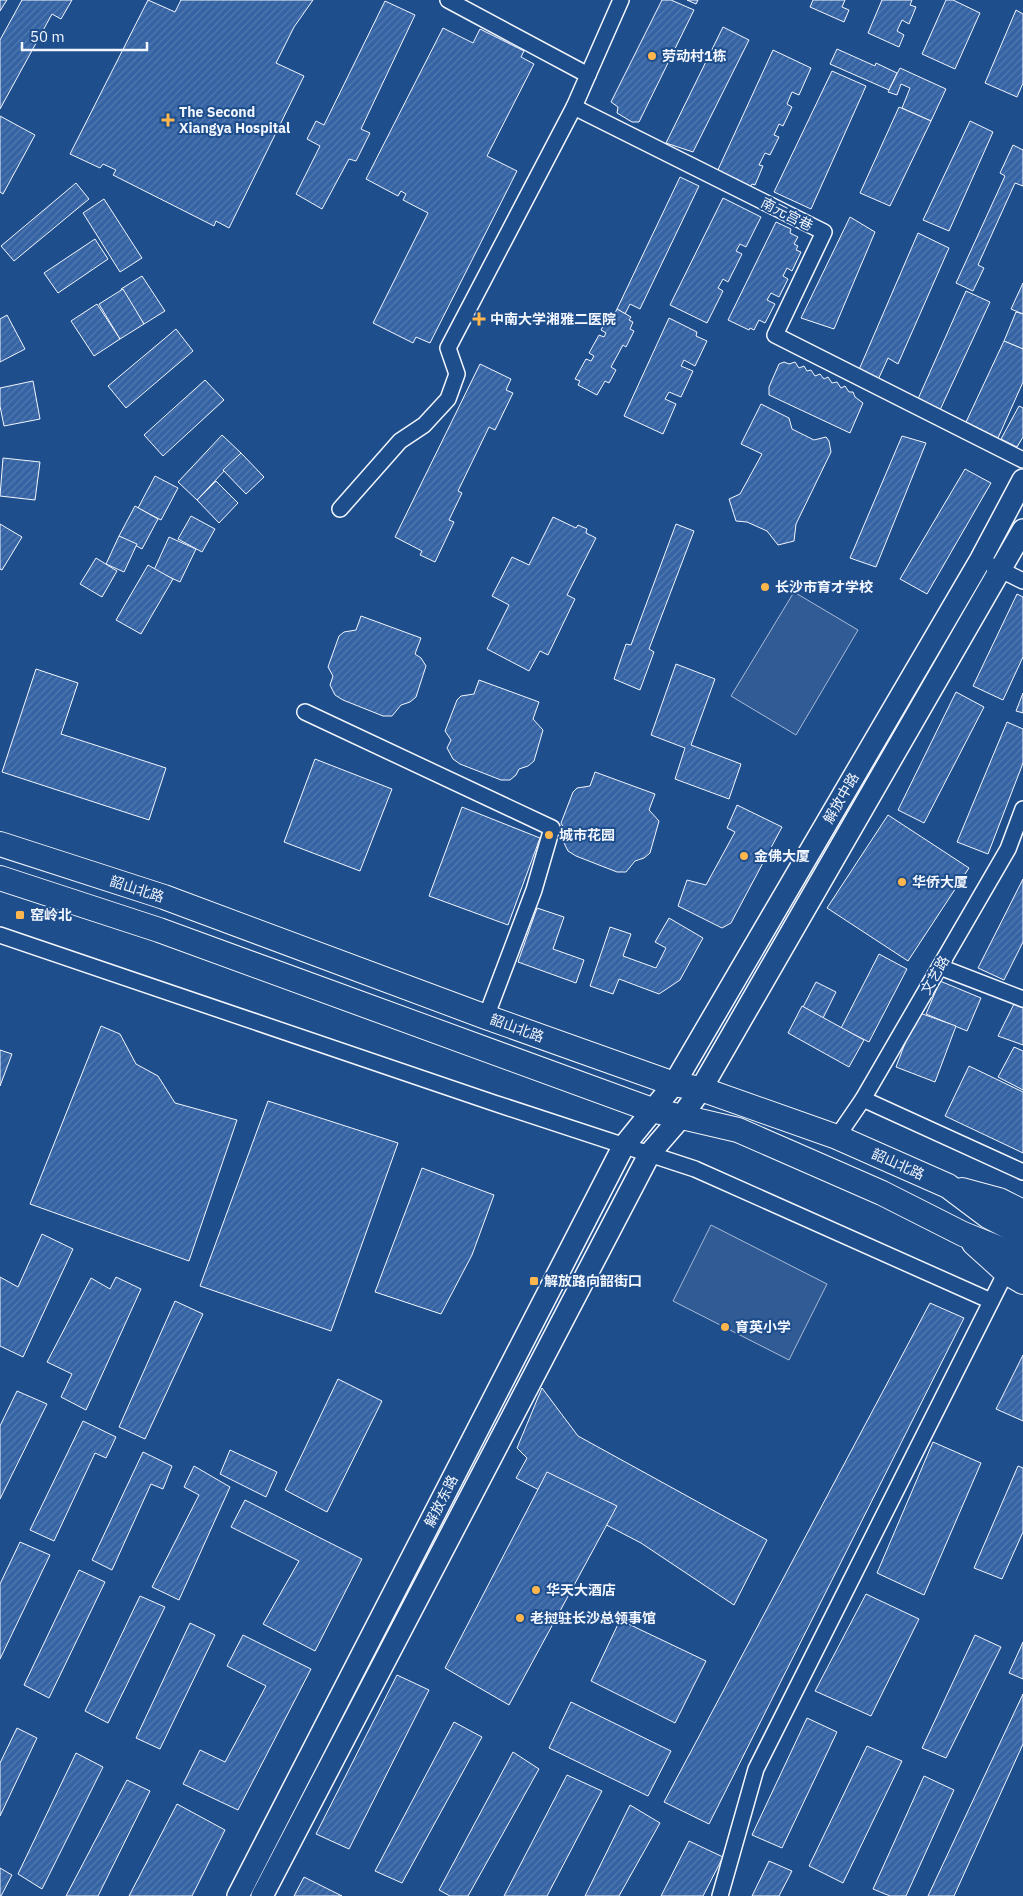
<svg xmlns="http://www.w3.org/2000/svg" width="1023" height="1896" font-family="'IBM Plex Sans','Noto Sans SC',sans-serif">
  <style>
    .pitch { fill: #305b95; stroke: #a8bbd7 }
    .building { fill: url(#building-hatch); stroke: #f2f6ff }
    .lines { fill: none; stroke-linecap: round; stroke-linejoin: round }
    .street-casing { stroke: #f2f6ff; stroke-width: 18 }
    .secondary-casing { stroke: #f2f6ff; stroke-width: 24 }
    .primary-casing { stroke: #f2f6ff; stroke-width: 26 }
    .street { stroke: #1f4e8c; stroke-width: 15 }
    .secondary { stroke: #1f4e8c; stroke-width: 21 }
    .primary { stroke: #1f4e8c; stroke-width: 24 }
    .poi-dot { fill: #ffb74d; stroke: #1f4e8c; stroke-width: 2 }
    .labels { text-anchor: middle; stroke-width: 4; stroke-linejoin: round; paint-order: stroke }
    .poi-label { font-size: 14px; font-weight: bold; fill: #f2f6ff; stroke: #1f4e8c; text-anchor: start }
    .street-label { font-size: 14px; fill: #f2f6ff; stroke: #1f4e8c }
  </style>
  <defs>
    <pattern id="building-hatch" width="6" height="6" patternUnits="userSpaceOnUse" patternTransform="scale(1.25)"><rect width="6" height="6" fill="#3563a3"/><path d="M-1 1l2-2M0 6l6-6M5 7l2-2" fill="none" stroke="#537ab1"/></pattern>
  </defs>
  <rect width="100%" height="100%" fill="#1f4e8c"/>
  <g class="pitch">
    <path d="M794,592l64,38 -62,105 -65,-39z"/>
    <path d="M711,1225l116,59 -38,76 -116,-59z"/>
  </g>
  <g class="building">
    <path d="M0,0h7l-7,11z"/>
    <path d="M22,0h50l-11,19 -9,-5 -52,95v-69z"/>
    <path d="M148,0l27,12 6,-12h132l-19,27 -18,36 28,13 -75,152 -13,-7 -2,5 -101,-51 3,-5 -13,-6 -3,4 -30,-14z"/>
    <path d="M662,0h9l23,10 -55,112h-7l-15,-9 1,-6 -7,-5z"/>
    <path d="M687,0h11l-2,4z"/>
    <path d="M813,0h32l-3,7 7,3 -5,12 -34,-15z"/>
    <path d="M882,0h30l-2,5 6,2 -7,17 -7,-4 -5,11 7,4 -5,12 -31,-14z"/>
    <path d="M946,0h7l27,13 -25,56 -33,-15z"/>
    <path d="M385,1l30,14 -54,114 9,4 -14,28 -7,-2 -27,50 -26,-15 24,-48 -13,-7 9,-18 8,4z"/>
    <path d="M1016,10l7,4v69l-6,14 -32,-14z"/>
    <path d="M723,27l26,13 -56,112 -27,-9z"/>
    <path d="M443,28l30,15 7,-14 44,22 -3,6 13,7 -47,92 30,15 -87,172 -14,-6 -3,6 -40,-20 55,-110 -25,-13 3,-6 -5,-3 -3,5 -32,-17z"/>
    <path d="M837,49l38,17 1,-3 21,10 -8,17 -59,-26z"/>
    <path d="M773,50l38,18 -12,27 -7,-3 -5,12 5,3 -9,19 -4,-2 -5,11 5,2 -9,18 -5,-2 -6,12 4,1 -8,19 -3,-1 -3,6 -33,-16z"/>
    <path d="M900,68l46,21 -15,32 -29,-13 8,-20 -9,-4 -4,11 -9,-3z"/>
    <path d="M832,71l34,15 -55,123 -37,-17z"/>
    <path d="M899,107l32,14 -41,85 -30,-13z"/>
    <path d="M0,116l35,19 -32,59 -3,-2z"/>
    <path d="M970,121l23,11 -44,99 -26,-11z"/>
    <path d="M1013,145l10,5v36l-8,-3 -37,82 6,3 -11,23 -17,-8 49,-107 -5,-3z"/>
    <path d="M680,177l19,9 -59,123 -10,-5 -5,10 -8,-5z"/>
    <path d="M76,183l13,16 -75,62 -13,-15z"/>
    <path d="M723,198l38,19 -15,30 -6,-3 -4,7 6,3 -14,28 -5,-3 -5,9 5,3 -16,32 -37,-18z"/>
    <path d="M104,199l38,59 -22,14 -37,-59z"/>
    <path d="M850,217l25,15 -41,97 -33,-11z"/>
    <path d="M776,222l15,7 -1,4 8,4 -4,7 4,2 -2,4 5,2 -9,19 -5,-3 -4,8 5,3 -9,18 -8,-4 -4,7 8,4 -10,19 -6,-3 -5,10 -4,-2 -1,2 -21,-10z"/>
    <path d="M918,233l31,15 -51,116 -10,-6 -11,24 -19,-10z"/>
    <path d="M95,239l13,20 -50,34 -14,-20z"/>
    <path d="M142,276l23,35 -21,13 -23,-35z"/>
    <path d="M1023,283v31l-12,-5z"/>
    <path d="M123,289l21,35 -24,15 -21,-35z"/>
    <path d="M966,291l24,11 -50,108 -22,-11z"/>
    <path d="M97,304l23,35 -26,17 -23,-35z"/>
    <path d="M617,309l14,8 -2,3 4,2 -3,7 4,2 -8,16 -3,-2 -12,22 5,3 -7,13 -4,-2 -8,14 -19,-10 2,-4 -5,-2 11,-20 5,2 3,-5 -5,-3 10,-18 5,2 2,-4 -5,-3 8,-15 4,2z"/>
    <path d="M1016,312l7,2v35l-19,-8z"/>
    <path d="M7,315l18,34 -25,13v-43z"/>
    <path d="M669,318l28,14 -1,4 11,5 -12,25 -11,-6 -3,6 12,5 -12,26 -12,-5 -4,7 11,5 -13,30 -39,-18z"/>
    <path d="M176,329l17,22 -67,57 -18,-22z"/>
    <path d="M1004,341l19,8v33l-25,56 -32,-16z"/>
    <path d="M784,362l5,2 6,-2 4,6 5,-2 3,5 4,-1 4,6 5,-2 4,5 4,-2 4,6 5,-1 4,6 4,-2 4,6h4l2,5 8,6 -13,30 -81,-38v-8l10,-23z"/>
    <path d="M480,364l31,15 -5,11 7,3 -18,37 -6,-3 -31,64 4,2 -13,27 5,2 -19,40 -15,-7 2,-4 -27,-14z"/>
    <path d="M205,380l19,20 -61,56 -19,-21z"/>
    <path d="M33,381l7,38 -36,7 -4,-20v-18z"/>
    <path d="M761,404l28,14 3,11 22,11 12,-3 3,4 2,11 -35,72 -2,17 -16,4 -11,-14 -20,-9 -11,-1 -7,-22 11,-5 22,-40 -21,-10z"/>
    <path d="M1019,406l4,2v29l-6,10 -16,-8z"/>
    <path d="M222,435l19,18 -44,47 -19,-18z"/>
    <path d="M902,436l24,7 -50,124 -26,-9z"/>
    <path d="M241,453l23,24 -18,17 -23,-24z"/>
    <path d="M3,458l37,4 -5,38 -35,-4z"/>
    <path d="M965,469l26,14 -64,111 -27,-15z"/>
    <path d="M155,476l23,12 -17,32 -23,-12z"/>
    <path d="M216,481l22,22 -19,20 -22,-23z"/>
    <path d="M135,506l23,13 -16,30 -23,-13z"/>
    <path d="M191,516l24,13 -13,23 -24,-13z"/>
    <path d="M553,517l23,11 2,-3 9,4 -1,4 10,5 -29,57 8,4 -27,56 -8,-4 -11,20 -42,-22 22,-44 -17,-9 20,-39 17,8z"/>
    <path d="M0,524l22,13 -20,33 -2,-1z"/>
    <path d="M676,524l18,7 -45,118 5,3 -14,38 -26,-11 12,-35 5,1z"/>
    <path d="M119,536l18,8 -13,28 -18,-8z"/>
    <path d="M169,537l27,12 -16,33 -26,-12z"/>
    <path d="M96,558l21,13 -15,26 -22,-13z"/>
    <path d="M148,565l25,14 -32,55 -25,-14z"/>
    <path d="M1017,594l6,3v60l-20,43 -30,-14z"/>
    <path d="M361,616l60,22 -6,16 6,4 5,8 -10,31 -6,5 -9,3 -9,11h-9l-40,-16 -8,-5 -5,-10 3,-9 -5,-9 11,-31 5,-4 12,-2z"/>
    <path d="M676,664l39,15 -24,66 50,19 -12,35 -54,-20 10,-31 -34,-13z"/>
    <path d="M36,669l42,14 -17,51 105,34 -17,52 -147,-48z"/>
    <path d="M479,680l60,22 -6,17 10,11 -9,31 -6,5 -9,3 -3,6 -6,5h-9l-41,-16 -7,-5 -6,-11 4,-8 -6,-9 12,-31 4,-4 13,-2z"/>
    <path d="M956,692l28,15 -60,116 -26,-13z"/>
    <path d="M1023,693v20l-7,-2z"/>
    <path d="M1007,722l16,7v34l-35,91 -31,-12z"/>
    <path d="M315,759l77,30 -32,82 -76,-29z"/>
    <path d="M595,772l60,22 -6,16 10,11 -9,32 -6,5 -9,3 -9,11h-9l-41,-16 -8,-5 -5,-10 3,-9 -5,-9 12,-31 4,-4 13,-2z"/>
    <path d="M737,805l45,22 -51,96 -9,5 -44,-22 9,-26 19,5 29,-53 -8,-4z"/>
    <path d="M462,807l78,31 -32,87 -79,-29z"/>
    <path d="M888,815l81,53 -61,93 -81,-53z"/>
    <path d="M1023,879v63l-19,38 -26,-12z"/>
    <path d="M537,908l27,9 -11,32 31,11 -8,23 -58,-21z"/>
    <path d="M669,918l34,20 -23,42 -21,14 -40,-15 -6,15 -23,-8 20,-59 21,7 -8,22 33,12 10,-20 -11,-6z"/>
    <path d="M879,954l28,15 -38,73 -28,-14z"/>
    <path d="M940,981l41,17 -14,33 -41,-17z"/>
    <path d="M816,982l20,10 -13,26 -20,-11z"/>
    <path d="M1014,1004l9,4v37l-25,-9z"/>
    <path d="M802,1006l62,34 -15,27 -61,-34z"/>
    <path d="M917,1012l39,14 -21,56 -39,-15z"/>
    <path d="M101,1026l19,8 16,30 22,12 17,27 62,17 -48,141 -159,-57z"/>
    <path d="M1014,1047l9,4v39l-25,-13z"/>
    <path d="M0,1050l12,4 -12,32z"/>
    <path d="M969,1066l54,26v61l-78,-37z"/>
    <path d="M268,1101l130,42 -67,188 -131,-45z"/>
    <path d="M422,1168l72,27 -22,60 -31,59 -66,-22z"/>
    <path d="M42,1234l31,15 -50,108 -23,-11v-69l18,10z"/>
    <path d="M116,1277l25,12 -55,121 -25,-13 11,-23 -25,-12 44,-84 19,11z"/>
    <path d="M175,1301l28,13 -58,125 -26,-12z"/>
    <path d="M930,1303l34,15 -255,506 -45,-22z"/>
    <path d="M1023,1355v66l-27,-12z"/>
    <path d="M338,1379l44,22 -55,111 -42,-22z"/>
    <path d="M542,1388l36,48 189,104 -33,65 -93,-62 -125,-65 11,-20 -10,-10z"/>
    <path d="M17,1391l30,13 -47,95v-73z"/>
    <path d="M83,1421l33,16 -10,21 -11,-5 -41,88 -24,-11z"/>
    <path d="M933,1442l48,21 -57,132 -47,-22z"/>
    <path d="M230,1450l47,22 -11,25 -46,-23z"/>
    <path d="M143,1452l29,14 -9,23 -12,-5 -39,86 -20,-10z"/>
    <path d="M194,1466l36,21 -51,113 -27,-13 47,-92 -15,-8z"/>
    <path d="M1018,1466l5,2v64l-21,47 -28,-11z"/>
    <path d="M547,1472l70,34 -108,199 -64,-37z"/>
    <path d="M245,1500l117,59 -47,92 -52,-27 36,-63 -68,-34z"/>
    <path d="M20,1542l30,13 -50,104v-75z"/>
    <path d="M79,1570l26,12 -56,116 -25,-13z"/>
    <path d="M866,1594l53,25 -48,97 -56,-25z"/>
    <path d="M140,1596l25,11 -57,116 -23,-12z"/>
    <path d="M620,1620l86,41 -31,62 -84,-42z"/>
    <path d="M190,1623l25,12 -55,114 -24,-11z"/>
    <path d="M243,1635l68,34 -73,141 -55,-26 17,-34 25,12 41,-76 -39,-20z"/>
    <path d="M975,1635l26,12 -55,111 -24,-10z"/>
    <path d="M1023,1642v37l-14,-6z"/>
    <path d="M397,1675l32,15 -80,159 -33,-15z"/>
    <path d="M1023,1694v50l-69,152h-26z"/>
    <path d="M571,1702l100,49 -23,45 -99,-48z"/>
    <path d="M807,1718l30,14 -55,116 -30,-13z"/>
    <path d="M454,1722l28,15 -80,146 -27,-12z"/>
    <path d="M17,1728l20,10 -37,78v-53z"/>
    <path d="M867,1746l35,15 -59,122 -34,-17z"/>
    <path d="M513,1752l26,17 -71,127h-18l-11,-6z"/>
    <path d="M76,1753l27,14 -61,122 -24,-15z"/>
    <path d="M567,1775l35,16 -55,105h-43z"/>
    <path d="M924,1776l30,14 -48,106h-16l-17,-7z"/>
    <path d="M127,1780l23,11 -52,105h-32z"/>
    <path d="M177,1804l48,26 -33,66h-63z"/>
    <path d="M630,1805l30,18 -41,73h-34z"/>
    <path d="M689,1841l34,16 -20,39h-42z"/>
    <path d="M769,1861l23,10 -13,25h-27z"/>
    <path d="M0,1868l12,7 -11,21h-1z"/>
    <path d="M304,1877l38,19h-48z"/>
  </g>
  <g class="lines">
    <defs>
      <g id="street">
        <path d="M448,0l140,75 -14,32 250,125 -49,103 248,125"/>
        <path d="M588,75l33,-75"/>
        <path d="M340,509l60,-68 24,-16 24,-26 9,-25 -9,-26 126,-241"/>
        <path d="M993,566l30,15"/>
        <path d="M305,712l247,116 -18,62 -48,127"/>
        <path d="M0,935l494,168 201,66 296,132"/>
        <path d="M940,967l83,32"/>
        <path d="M863,1099l160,73"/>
        <path d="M837,1137l26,-38 145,-250 15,-40"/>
        <path d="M720,1896l36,-127 250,-497"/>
      </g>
      <g id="secondary">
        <path d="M238,1896l385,-749 51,-63 307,-525 42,-79"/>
        <path d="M262,1896l388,-743 32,-37 19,-27 322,-559"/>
      </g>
      <g id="primary">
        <path d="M0,844l164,53 322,120 188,67 27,5 136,48 111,49 40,30 35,18"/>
        <path d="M0,878l159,52 493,180 86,20 144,63 81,41 60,24"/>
        <path d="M962,1190l37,10 24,12"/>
        <path d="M974,1243l32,29 17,10"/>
      </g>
    </defs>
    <use href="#street" class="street-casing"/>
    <use href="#secondary" class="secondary-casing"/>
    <use href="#primary" class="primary-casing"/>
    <use href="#street" class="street"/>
    <use href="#secondary" class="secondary"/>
    <use href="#primary" class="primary"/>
  </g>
  <g class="poi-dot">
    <circle cx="652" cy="56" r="5"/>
    <path d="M165.5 112.5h5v5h5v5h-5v5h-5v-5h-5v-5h5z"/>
    <path d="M476.5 311.5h5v5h5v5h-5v5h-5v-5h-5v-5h5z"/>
    <circle cx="765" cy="587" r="5"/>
    <circle cx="549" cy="835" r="5"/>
    <circle cx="744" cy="856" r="5"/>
    <circle cx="902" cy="882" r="5"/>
    <rect x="15" y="910" width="10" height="10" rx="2.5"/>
    <rect x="529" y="1276" width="10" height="10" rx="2.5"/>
    <circle cx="725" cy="1327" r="5"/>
    <circle cx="536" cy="1590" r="5"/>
    <circle cx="520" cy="1618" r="5"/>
  </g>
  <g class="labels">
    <g class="poi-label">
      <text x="662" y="61">劳动村1栋</text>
      <text x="179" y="117">The Second<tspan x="179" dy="16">Xiangya Hospital</tspan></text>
      <text x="490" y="324">中南大学湘雅二医院</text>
      <text x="775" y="592">长沙市育才学校</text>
      <text x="559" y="840">城市花园</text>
      <text x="754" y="861">金佛大厦</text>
      <text x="912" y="887">华侨大厦</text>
      <text x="30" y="920">窑岭北</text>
      <text x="544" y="1286">解放路向韶街口</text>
      <text x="735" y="1332">育英小学</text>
      <text x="546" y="1595">华天大酒店</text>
      <text x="530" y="1623">老挝驻长沙总领事馆</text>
    </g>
    <g class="street-label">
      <text transform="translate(787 214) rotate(27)" y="5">南元宫巷</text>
      <text transform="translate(841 798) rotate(-60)" y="5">解放中路</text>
      <text transform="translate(137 889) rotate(18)" y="5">韶山北路</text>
      <text transform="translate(935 975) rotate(-60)" y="5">文艺路</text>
      <text transform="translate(517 1028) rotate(20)" y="5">韶山北路</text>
      <text transform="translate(898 1164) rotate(24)" y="5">韶山北路</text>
      <text transform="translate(441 1501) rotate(-63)" y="5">解放东路</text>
    </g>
  </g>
  <path d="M22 42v8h125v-8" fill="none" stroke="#f2f6ff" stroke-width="2.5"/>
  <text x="30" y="42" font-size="15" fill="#f2f6ff" stroke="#1f4e8c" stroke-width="4" paint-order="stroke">50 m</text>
</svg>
